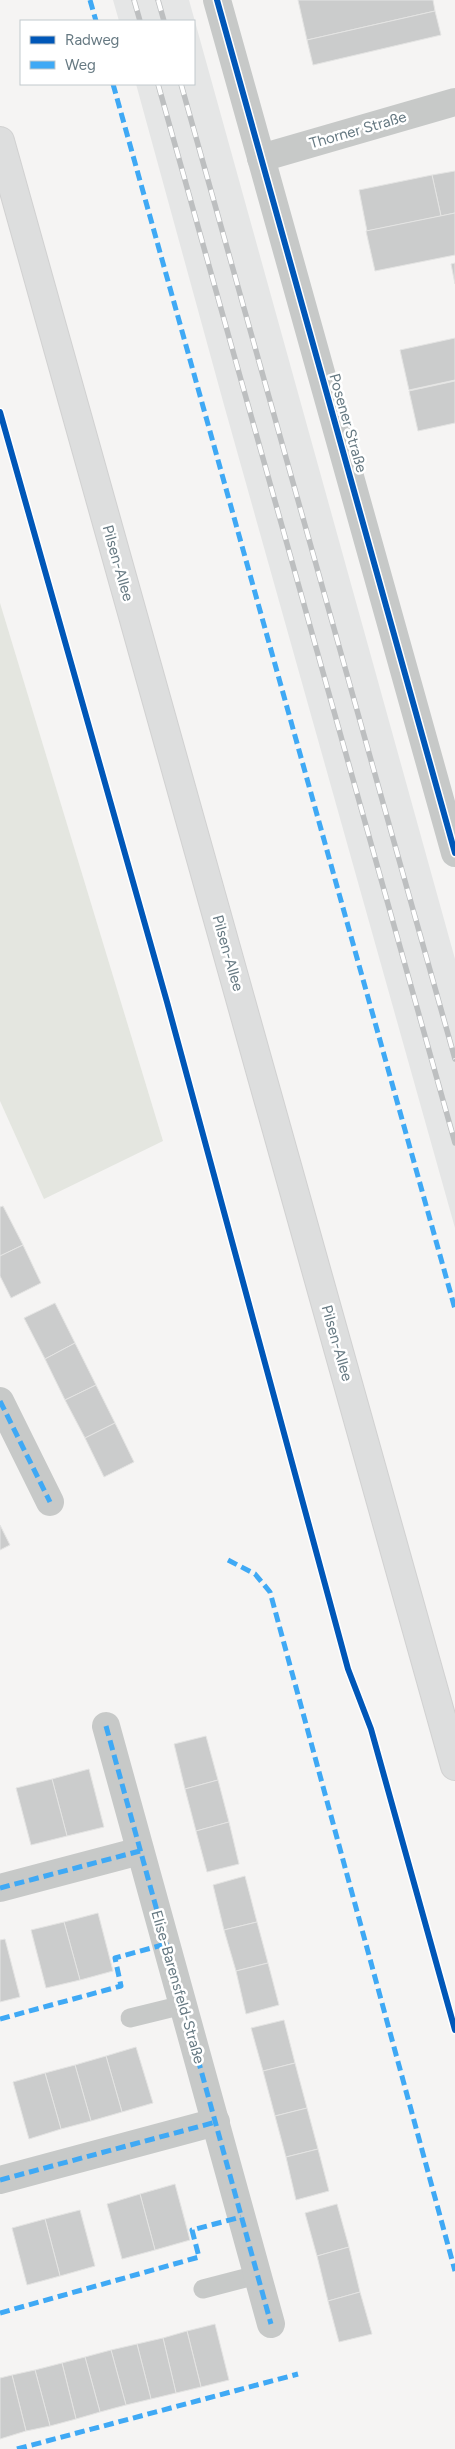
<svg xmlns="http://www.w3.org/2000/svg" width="455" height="2449" font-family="Figtree,sans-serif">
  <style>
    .built { fill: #e5e6e6 }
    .green { fill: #e4e6e0 }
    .building { fill: #cbcccc; stroke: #e4e4e3 }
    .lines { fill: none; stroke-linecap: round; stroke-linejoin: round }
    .primary-casing { stroke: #d1d1d1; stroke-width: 30 }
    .service { stroke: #c7c9c8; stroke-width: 19 }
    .minor { stroke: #c7c9c8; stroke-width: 28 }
    .primary { stroke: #dddede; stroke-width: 28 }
    .rail-casing { stroke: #bdbfc0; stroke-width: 5.5 }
    .rail { stroke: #fff; stroke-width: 4; stroke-dasharray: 11; stroke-linecap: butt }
    .quiet { stroke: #3fa9f5; stroke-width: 5; stroke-dasharray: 10 5; stroke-linecap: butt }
    .cycleway-casing { stroke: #fff; stroke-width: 9 }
    .cycleway { stroke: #0057b8; stroke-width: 6 }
    .labels { text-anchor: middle; stroke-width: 5; stroke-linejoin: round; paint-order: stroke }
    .street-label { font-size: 15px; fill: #667982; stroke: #fff }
  </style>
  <rect width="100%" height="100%" fill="#f5f4f3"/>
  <path class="built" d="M113,0h76l266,959v269l-231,-823 -88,-321h58v-63h-75z"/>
  <path class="green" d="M0,603l163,538 -119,58 -44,-98z"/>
  <g class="building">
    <path d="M298,0h135l2,11 -128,29z"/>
    <path d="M435,11l6,24 -128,30 -6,-25z"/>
    <path d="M455,171v42l-14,3 -9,-41z"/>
    <path d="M432,175l9,41 -74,15 -8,-41z"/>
    <path d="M455,213v42l-80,16 -9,-40z"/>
    <path d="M455,263v21l-4,-20z"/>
    <path d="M455,338v42l-46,10 -9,-40z"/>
    <path d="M455,381v42l-37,8 -9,-40z"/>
    <path d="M3,1206l20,39 -23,11v-49z"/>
    <path d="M23,1245l18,38 -30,15 -11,-22v-20z"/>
    <path d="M55,1303l20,40 -30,16 -21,-41z"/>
    <path d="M75,1343l21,42 -31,15 -20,-41z"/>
    <path d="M96,1385l19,38 -30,15 -20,-38z"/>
    <path d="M115,1423l19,39 -30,15 -19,-39z"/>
    <path d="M0,1525l10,20 -10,5z"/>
    <path d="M206,1736l12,44 -33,9 -11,-45z"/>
    <path d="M89,1769l15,58 -37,9 -15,-57z"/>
    <path d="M52,1779l15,57 -36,9 -15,-57z"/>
    <path d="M218,1780l11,42 -33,9 -11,-42z"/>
    <path d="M229,1822l10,42 -32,8 -11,-41z"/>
    <path d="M245,1876l12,46 -33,8 -11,-45z"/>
    <path d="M98,1913l15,58 -33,9 -16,-58z"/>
    <path d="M64,1922l16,58 -34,8 -15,-58z"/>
    <path d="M257,1922l11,41 -32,8 -12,-41z"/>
    <path d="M5,1939l15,58 -20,5v-62z"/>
    <path d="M268,1963l11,42 -33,9 -10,-43z"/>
    <path d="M284,2020l11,43 -32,8 -12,-43z"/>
    <path d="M136,2047l17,56 -31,9 -16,-56z"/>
    <path d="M106,2056l16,56 -31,9 -16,-56z"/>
    <path d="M295,2063l12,45 -32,8 -12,-45z"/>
    <path d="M75,2065l16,56 -30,8 -16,-56z"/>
    <path d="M45,2073l16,56 -32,10 -16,-57z"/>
    <path d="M307,2108l11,41 -32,8 -11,-41z"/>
    <path d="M318,2149l11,42 -33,9 -10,-43z"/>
    <path d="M175,2184l15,56 -35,10 -15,-56z"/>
    <path d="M140,2194l15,56 -33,9 -15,-55z"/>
    <path d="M337,2204l12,43 -32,9 -12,-43z"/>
    <path d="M80,2210l15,56 -35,10 -15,-57z"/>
    <path d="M45,2219l15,57 -33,9 -15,-57z"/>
    <path d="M349,2247l11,45 -32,9 -11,-45z"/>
    <path d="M360,2292l12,42 -33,8 -11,-41z"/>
    <path d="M215,2324l14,56 -28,7 -14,-56z"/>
    <path d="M187,2331l14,56 -25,6 -13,-55z"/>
    <path d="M163,2338l13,55 -25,6 -14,-55z"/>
    <path d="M137,2344l14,55 -25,6 -15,-55z"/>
    <path d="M111,2350l15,55 -26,7 -15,-55z"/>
    <path d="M85,2357l15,55 -24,7 -14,-56z"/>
    <path d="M62,2363l14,56 -26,7 -15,-56z"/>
    <path d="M35,2370l15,56 -24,5 -14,-56z"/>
    <path d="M12,2375l14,56 -26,8v-61z"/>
  </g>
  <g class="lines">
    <defs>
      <path id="primary" d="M0,141l455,1625"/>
    </defs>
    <use href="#primary" class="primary-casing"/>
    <g class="service">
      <path d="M130,2018l53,-13"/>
      <path d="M203,2289l54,-14"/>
    </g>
    <g class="minor">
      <path d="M217,0l238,853"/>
      <path d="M261,158l194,-56"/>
      <path d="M0,1401l50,101"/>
      <path d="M106,1726l165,598"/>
      <path d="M0,1888l140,-37"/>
      <path d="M0,2180l216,-58"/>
    </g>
    <use href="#primary" class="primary"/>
    <defs>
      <g id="rail">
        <path d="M134,0l6,21"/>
        <path d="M158,0l6,21"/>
        <path d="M158,84l297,1059"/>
        <path d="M181,84l274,975"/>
      </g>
    </defs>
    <use href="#rail" class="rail-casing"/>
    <use href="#rail" class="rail"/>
    <g class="quiet">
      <path d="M90,0l6,21"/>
      <path d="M113,84l342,1225"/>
      <path d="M0,1401l50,101"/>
      <path d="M228,1560l27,14 15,18 185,679"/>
      <path d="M106,1726l165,598"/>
      <path d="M0,1888l140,-37"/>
      <path d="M0,2019l121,-33 -6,-28 51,-14"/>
      <path d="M0,2180l216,-58"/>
      <path d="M0,2313l199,-56 -7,-27 49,-13"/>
      <path d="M17,2449l281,-75"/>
    </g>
    <defs>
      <g id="cycleway">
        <path d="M217,0l238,853"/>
        <path d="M0,412l167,590 181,667 23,60 84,301"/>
      </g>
    </defs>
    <use href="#cycleway" class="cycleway-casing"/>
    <use href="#cycleway" class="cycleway"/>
  </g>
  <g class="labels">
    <g class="street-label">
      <text transform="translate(358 130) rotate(-16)" y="5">Thorner Straße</text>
      <text transform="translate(348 423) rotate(74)" y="5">Posener Straße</text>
      <text transform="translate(118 563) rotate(74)" y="5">Pilsen-Allee</text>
      <text transform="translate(228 953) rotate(74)" y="5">Pilsen-Allee</text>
      <text transform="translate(337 1343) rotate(74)" y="5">Pilsen-Allee</text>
      <text transform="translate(178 1987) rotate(74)" y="5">Elise-Barensfeld-Straße</text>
    </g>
  </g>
  <rect x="20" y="20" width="175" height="65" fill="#ffffff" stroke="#c2c9cd"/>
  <rect x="30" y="36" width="25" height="8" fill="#0057b8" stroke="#c2c9cd"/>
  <text x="65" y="45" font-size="15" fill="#667982">Radweg</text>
  <rect x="30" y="61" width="25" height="8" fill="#3fa9f5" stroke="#c2c9cd"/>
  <text x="65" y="70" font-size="15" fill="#667982">Weg</text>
</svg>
